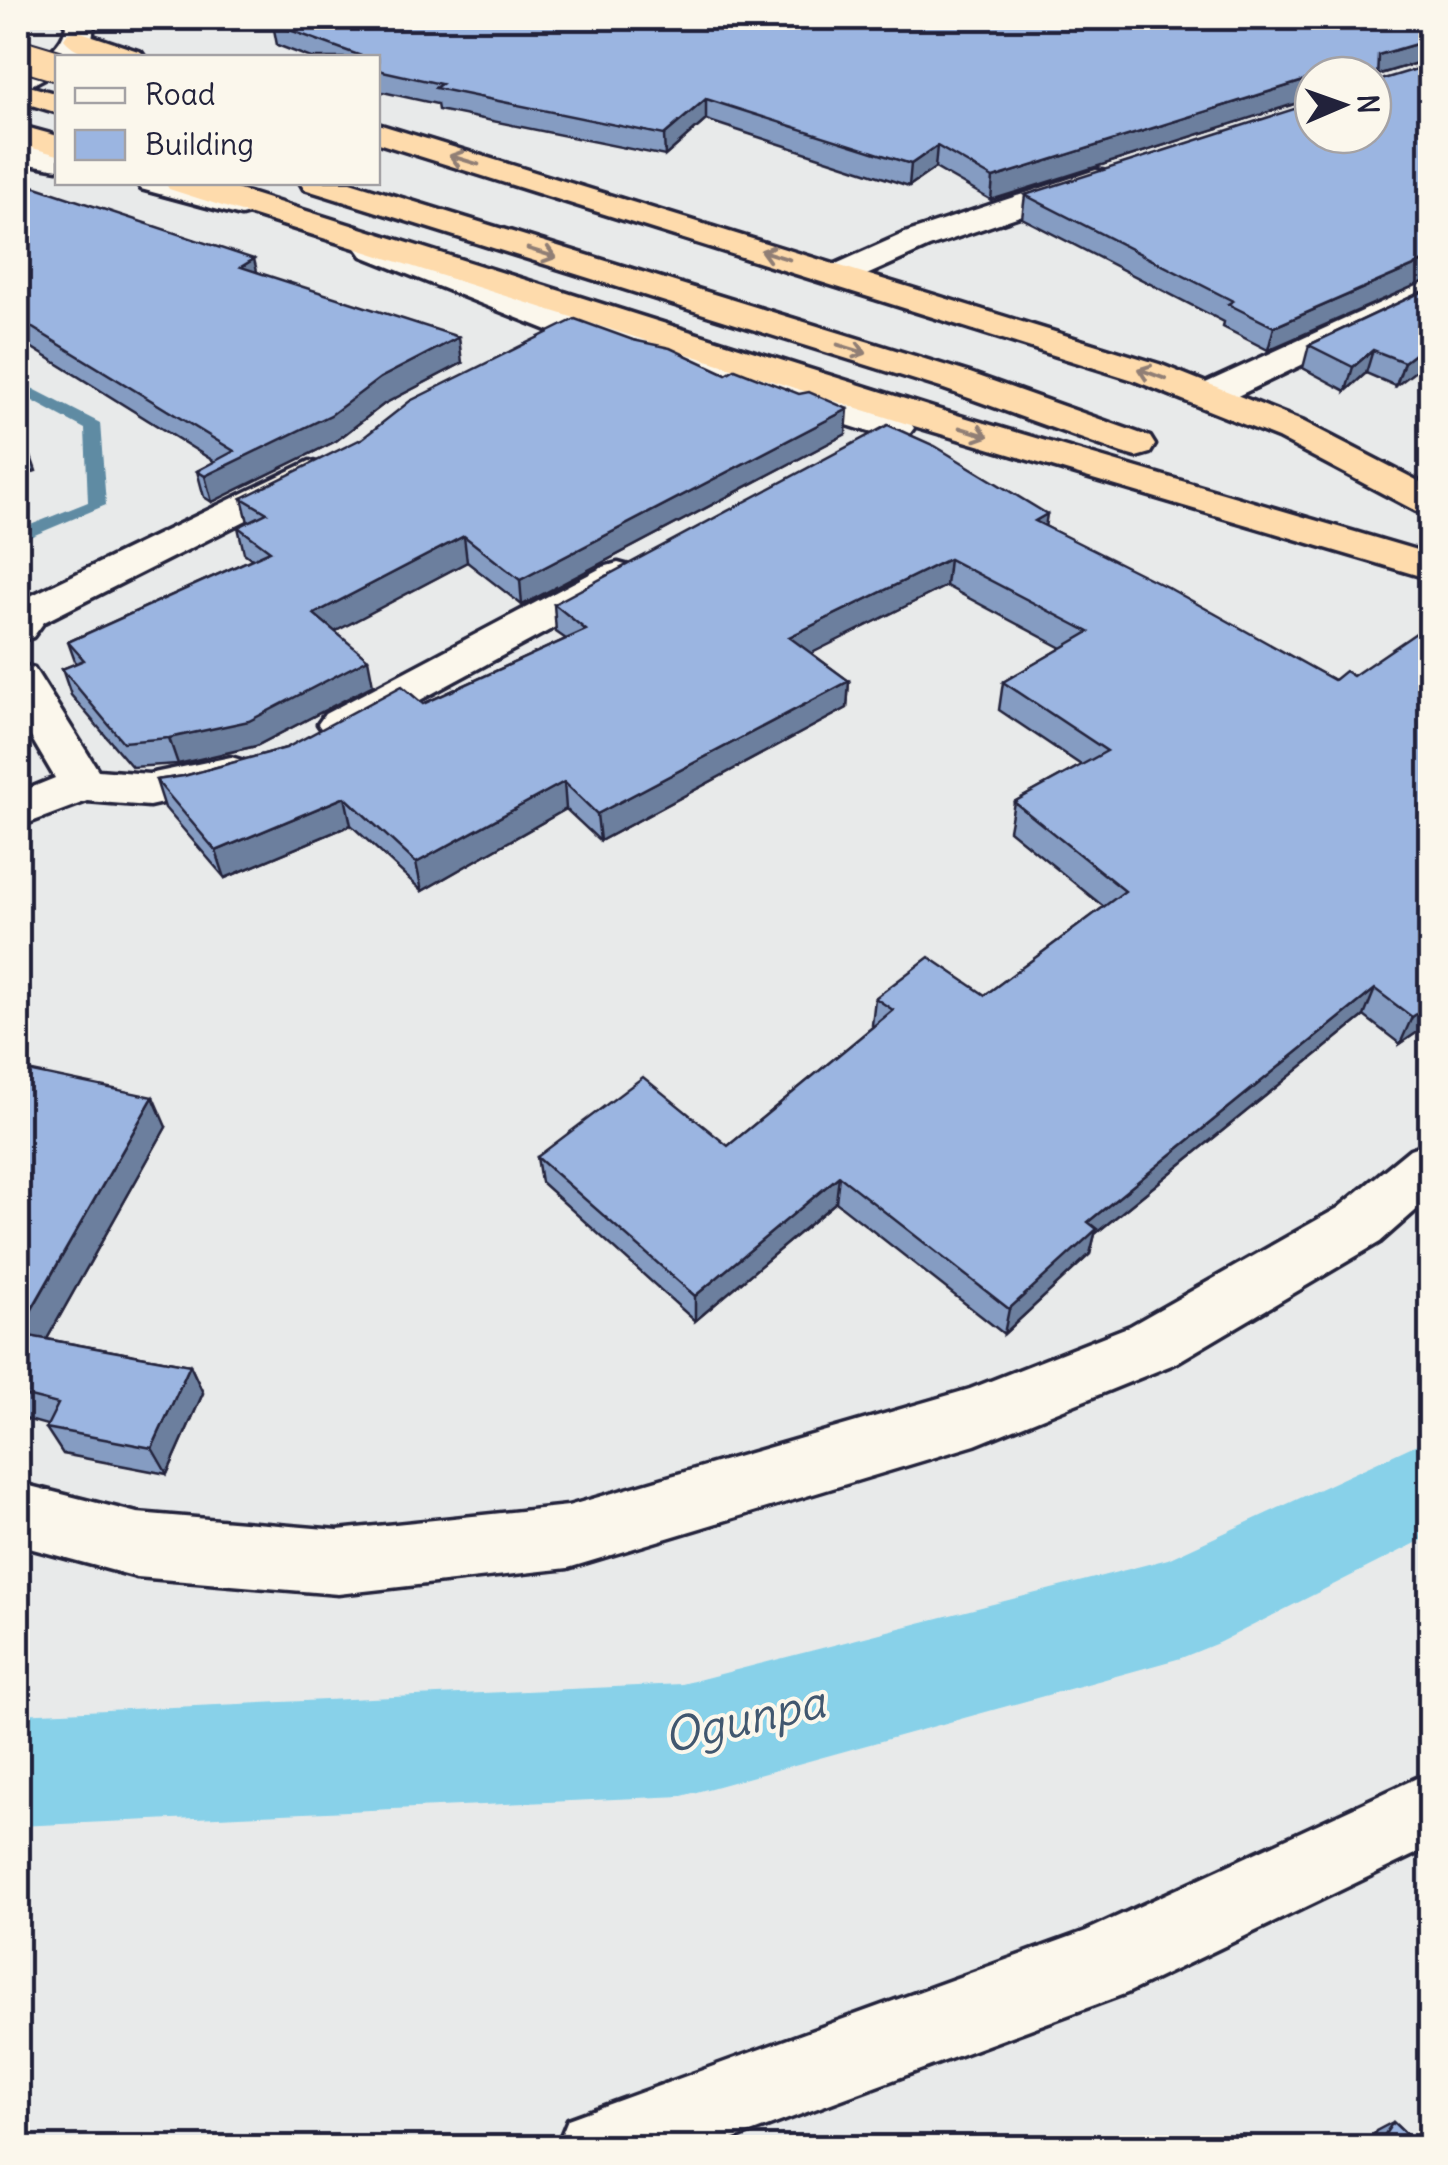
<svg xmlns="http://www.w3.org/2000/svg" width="1448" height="2165" font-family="Delius,sans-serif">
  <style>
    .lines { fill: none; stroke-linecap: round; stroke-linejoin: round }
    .stream { fill: #5f8ba3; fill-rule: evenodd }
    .canal { fill: #88d1e9; fill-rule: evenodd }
    .street-casing { stroke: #22223b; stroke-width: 7 }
    .secondary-casing { stroke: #22223b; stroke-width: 7 }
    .highway-casing { stroke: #22223b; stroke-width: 7 }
    .street { fill: #fbf7ec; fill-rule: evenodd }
    .secondary { fill: #fbf7ec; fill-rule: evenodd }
    .highway { fill: #fedbac; fill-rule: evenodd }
    .highway-bridge-casing { stroke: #22223b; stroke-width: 34; stroke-linecap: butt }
    .highway-bridge { stroke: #fedbac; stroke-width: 30 }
    .wall { fill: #859cc2; stroke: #22223b; stroke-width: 2.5 }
    .shaded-wall { fill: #6c7f9e; stroke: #22223b; stroke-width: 2.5 }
    .building { fill: #9bb5e1; stroke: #22223b; stroke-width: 2.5 }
    .oneway { stroke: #907e74 }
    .labels { text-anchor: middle; stroke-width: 8; stroke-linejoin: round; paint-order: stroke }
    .near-water-label { font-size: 45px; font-style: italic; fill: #41576f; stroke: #fbf7ec }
  </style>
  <rect width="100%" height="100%" fill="#e8eaea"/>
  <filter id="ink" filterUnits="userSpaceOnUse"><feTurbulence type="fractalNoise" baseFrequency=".01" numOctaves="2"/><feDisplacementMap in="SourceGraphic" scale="20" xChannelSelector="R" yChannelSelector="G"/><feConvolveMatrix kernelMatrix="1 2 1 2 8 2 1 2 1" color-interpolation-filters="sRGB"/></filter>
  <g filter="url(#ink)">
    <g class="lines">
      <path class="stream" d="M18,381l82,42 6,82 -88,37v-12l70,-28 -3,-73 -67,-36z"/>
      <path class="canal" d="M1430,1438v98l-212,107 -37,15 -499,138 -664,30v-112l664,-30 486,-125z"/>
      <defs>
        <g id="street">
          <path d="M18,144l40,7v18l-40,-7z"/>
          <path d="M1096,170l11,2 5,7 -5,7 -178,61 -78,35h-24l-5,-7 5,-7 78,-35z"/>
          <path d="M137,182h53l62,17 5,7 -5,7 -11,3 -100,-27z"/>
          <path d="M374,239l207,78 327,103 6,8 -6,8 -13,3 -13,-3 -327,-103 -193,-77 -5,-7 5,-7z"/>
          <path d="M1430,280v23l-207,100 -13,3 -13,-3 -6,-8 6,-8z"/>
          <path d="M310,461l14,4 6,8 -6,8 -280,141 -11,15 -15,4v-39z"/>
          <path d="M618,563l15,4 6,9 -6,9 -276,149 -16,5 -16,-5 -7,-10 7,-10 278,-147z"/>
          <path d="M18,664l16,4 64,102 51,4 82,-17 17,5 6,11 -6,11 -99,22 -62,-5 -69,26v-34l37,-15 -37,-63z"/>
          <path d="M1430,1142v56l-50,44 -206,122 -199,81 -407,123 -230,26 -201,-17 -119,-32v-62l119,30 201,17 230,-24 402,-117 160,-63 208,-118 72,-59z"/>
          <path d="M1430,1772v75l-303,146 -417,155h-154l12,-29 518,-188z"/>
        </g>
        <path id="secondary" d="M61,18h27l6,7 -2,14 -16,19h-18v13l-40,21v-21c19,-11 44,-21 48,-45z"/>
        <g id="highway">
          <path d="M78,31l63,21 4,6c-26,0 -63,3 -81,-19l4,-6z"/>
          <path d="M18,83l40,11v19l-40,-12z"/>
          <path d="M378,124l781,240 145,58 126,65v28l-14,-4 -138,-73 -145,-58 -755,-237z"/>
          <path d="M18,125l40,11v19l-40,-11z"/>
          <path d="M165,182h49l726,228 490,144v25l-516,-153 -745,-237z"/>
          <path d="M300,182h50l620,191 180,64 5,8 -5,8 -14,4 -14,-4 -178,-64 -640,-200z"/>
        </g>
      </defs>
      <use href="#street" class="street-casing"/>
      <use href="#secondary" class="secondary-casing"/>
      <use href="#highway" class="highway-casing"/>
      <use href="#street" class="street"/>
      <use href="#secondary" class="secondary"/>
      <use href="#highway" class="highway"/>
      <defs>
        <path id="highway-bridge" d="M18,54l40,12"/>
      </defs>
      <use href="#highway-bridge" class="highway-bridge-casing"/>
      <use href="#highway-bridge" class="highway-bridge"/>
    </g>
    <g class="wall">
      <path d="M718,18h76l-52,11z"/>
      <path d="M1430,18v41l-53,16 -109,275 -45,-23 1,-5 -202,-104 3,-23 288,-60 60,-60h-60v23l-322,102 -56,-32 -26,18 -203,-66 -41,36 -227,-46 -1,-6 -59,-13v-33h-67l-34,-13 -4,-21 465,9z"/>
      <path d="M18,181l239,91 205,91 -78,41 -48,37 -124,61 -8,-5 -7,-26 18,-9 -197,-123z"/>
      <path d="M1430,288l-34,98 -30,-13 -20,18 -43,-23 6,-23z"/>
      <path d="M846,434l-324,171 -55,-43 -132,69 38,54 -117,61 -78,18 -46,3 -61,-72 -9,-26 14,-5 -8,-22 184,-83 -8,-6 -6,-26 10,-5 -6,-24z"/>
      <path d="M1045,526l289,154 19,-4 77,-39v397l-1,1 -7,-6 -22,15 -36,-28 -269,218 -5,20 -86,80 -168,-132 -141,119 -154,-139 -4,-25 191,-11 146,-120 -2,-1 3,-27 110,-3 119,-88 -95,-77 5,-28 67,-37 -82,-55 4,-28 59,-34 -116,-62 -135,67 38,28 -2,27 -247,133 -34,-32 -144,82 -71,-66 -126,53 -60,-70 -9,-28 28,-4 102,-28 137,-44 143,-65 -10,-7 -2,-28z"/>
      <path d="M18,1069l148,58 -119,212 143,26 13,28 -36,81 -104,-20 -17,-26 1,-3 -29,-8z"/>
      <path d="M1430,2119v29h-65l11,-17 17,-9 19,18z"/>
    </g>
    <g class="shaded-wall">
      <path d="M742,18h52l-52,11z"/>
      <path d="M1430,40v19l-57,17 5,-21z"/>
      <path d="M1313,78v20l-322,102 2,-22z"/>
      <path d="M706,99v21l-41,36 -1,-21z"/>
      <path d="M937,146l-2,22 -26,18 2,-22z"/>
      <path d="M254,259l6,25 -19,-17z"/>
      <path d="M1430,259v20l-162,71 6,-23z"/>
      <path d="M459,337l3,26 -78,41 -48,37 -124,61 -7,-26 175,-98z"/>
      <path d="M1430,342v18l-34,26 8,-24z"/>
      <path d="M1373,350l-7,23 -20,18 7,-24z"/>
      <path d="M848,409l-2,25 -324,171 -2,-25z"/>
      <path d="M27,445l9,26 -18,6v-29z"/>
      <path d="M1047,514l-4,28 -8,-21z"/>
      <path d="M464,536l3,26 -148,78 -5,-26z"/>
      <path d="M949,559l-3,27 -158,79 1,-28z"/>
      <path d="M368,659l5,26 -117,61 -78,18 -9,-26z"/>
      <path d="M849,681l-2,27 -247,133 -3,-27z"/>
      <path d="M564,782l2,27 -144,82 -6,-28z"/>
      <path d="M345,797l6,28 -126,53 -9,-27z"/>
      <path d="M1375,989l-11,27 -269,218 -5,20 -86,80 5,-25 79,-87z"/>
      <path d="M1430,1005v6l-8,18 -22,15 12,-27z"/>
      <path d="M153,1097l13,30 -132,235 -16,-28z"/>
      <path d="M839,1176l-3,26 -141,119v-25z"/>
      <path d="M190,1365l13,28 -36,81 -15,-26z"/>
    </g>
    <g class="building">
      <path d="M289,18h415l34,15 70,-15h622v22l-52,15 -1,26 53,-16v194l-156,68 -46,-23 5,-3 -208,-106 288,-92v32h60v-60h-60v3l-320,100 -56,-32 -26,18 -205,-65 -42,36 -229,-47 6,-4 -63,-14v-12h-16l2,-1 -91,-33z"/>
      <path d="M18,181l236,78 -13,8 218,70 -79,41 -49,37 -126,61 -8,-5 37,-20 -216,-132z"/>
      <path d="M1430,288v54l-26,20 -31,-12 -20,17 -44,-22z"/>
      <path d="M575,319l58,21 37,8 56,26 9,-5 64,25 10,-2 39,17 -328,171 -56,-44 -150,78 54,45 -119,62 -80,17 -46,4 -61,-73 22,-9 -16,-18 202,-91 -32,-24 29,-14 -25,-15 121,-60 47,-37z"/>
      <path d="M888,425l47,21 112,68 -12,7 132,66 167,93 11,-9 8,5 66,-45 11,6v368l-18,12 -37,-28 -287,233 9,7 -88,80 -170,-133 -144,120 -158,-139 106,-80 85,69 165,-136 -18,-12 54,-41 56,38 140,-104 -111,-89 93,-51 -104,-69 86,-50 -140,-73 -160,78 60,44 -252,133 -33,-32 -148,81 -71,-66 -129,54 -60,-71 28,-4 102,-28 116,-62 21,18 163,-74 -32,-26z"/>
      <path d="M18,431l9,14 -9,3z"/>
      <path d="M18,1069l135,28 -135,236z"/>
      <path d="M18,1334l172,31 -38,83 -106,-20 12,-24 -40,-10z"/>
      <path d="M1393,2122l24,23 13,-15v18h-54z"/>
    </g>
    <defs><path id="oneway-shaft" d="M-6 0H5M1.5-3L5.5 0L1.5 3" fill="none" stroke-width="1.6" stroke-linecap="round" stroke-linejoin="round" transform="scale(2.5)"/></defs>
    <g class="oneway">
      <use href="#oneway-shaft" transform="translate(464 160) rotate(-163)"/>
      <use href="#oneway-shaft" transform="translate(542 253) rotate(17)"/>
      <use href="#oneway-shaft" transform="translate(775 255) rotate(-163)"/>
      <use href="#oneway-shaft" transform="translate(852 349) rotate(17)"/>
      <use href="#oneway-shaft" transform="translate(1152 374) rotate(-160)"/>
      <use href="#oneway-shaft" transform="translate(974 432) rotate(17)"/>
    </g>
  </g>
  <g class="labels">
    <g class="near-water-label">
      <text transform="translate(744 1719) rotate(-13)" y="16">Ogunpa</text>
    </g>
  </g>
  <rect width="1448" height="2165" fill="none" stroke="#fbf7ec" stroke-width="60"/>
  <rect x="30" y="30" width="1388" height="2105" fill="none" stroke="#22223b" stroke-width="4" filter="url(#ink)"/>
  <rect x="55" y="55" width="325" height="130" fill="#fbf7ec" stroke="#a4a2a5" stroke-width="2.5"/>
  <rect x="75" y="88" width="50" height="15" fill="#fbf7ec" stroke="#a4a2a5" stroke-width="2.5"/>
  <text x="145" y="105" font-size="30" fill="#22223b">Road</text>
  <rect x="75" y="130" width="50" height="30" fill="#9bb5e1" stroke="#a4a2a5" stroke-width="2.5"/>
  <text x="145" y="155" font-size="30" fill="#22223b">Building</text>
  <g transform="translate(1343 105) rotate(88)"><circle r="48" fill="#fbf7ec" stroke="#a4a2a5" stroke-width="2.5"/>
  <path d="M0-8L18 38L0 25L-18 38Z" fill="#22223b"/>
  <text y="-15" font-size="28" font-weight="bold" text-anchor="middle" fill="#22223b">N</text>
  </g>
</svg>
